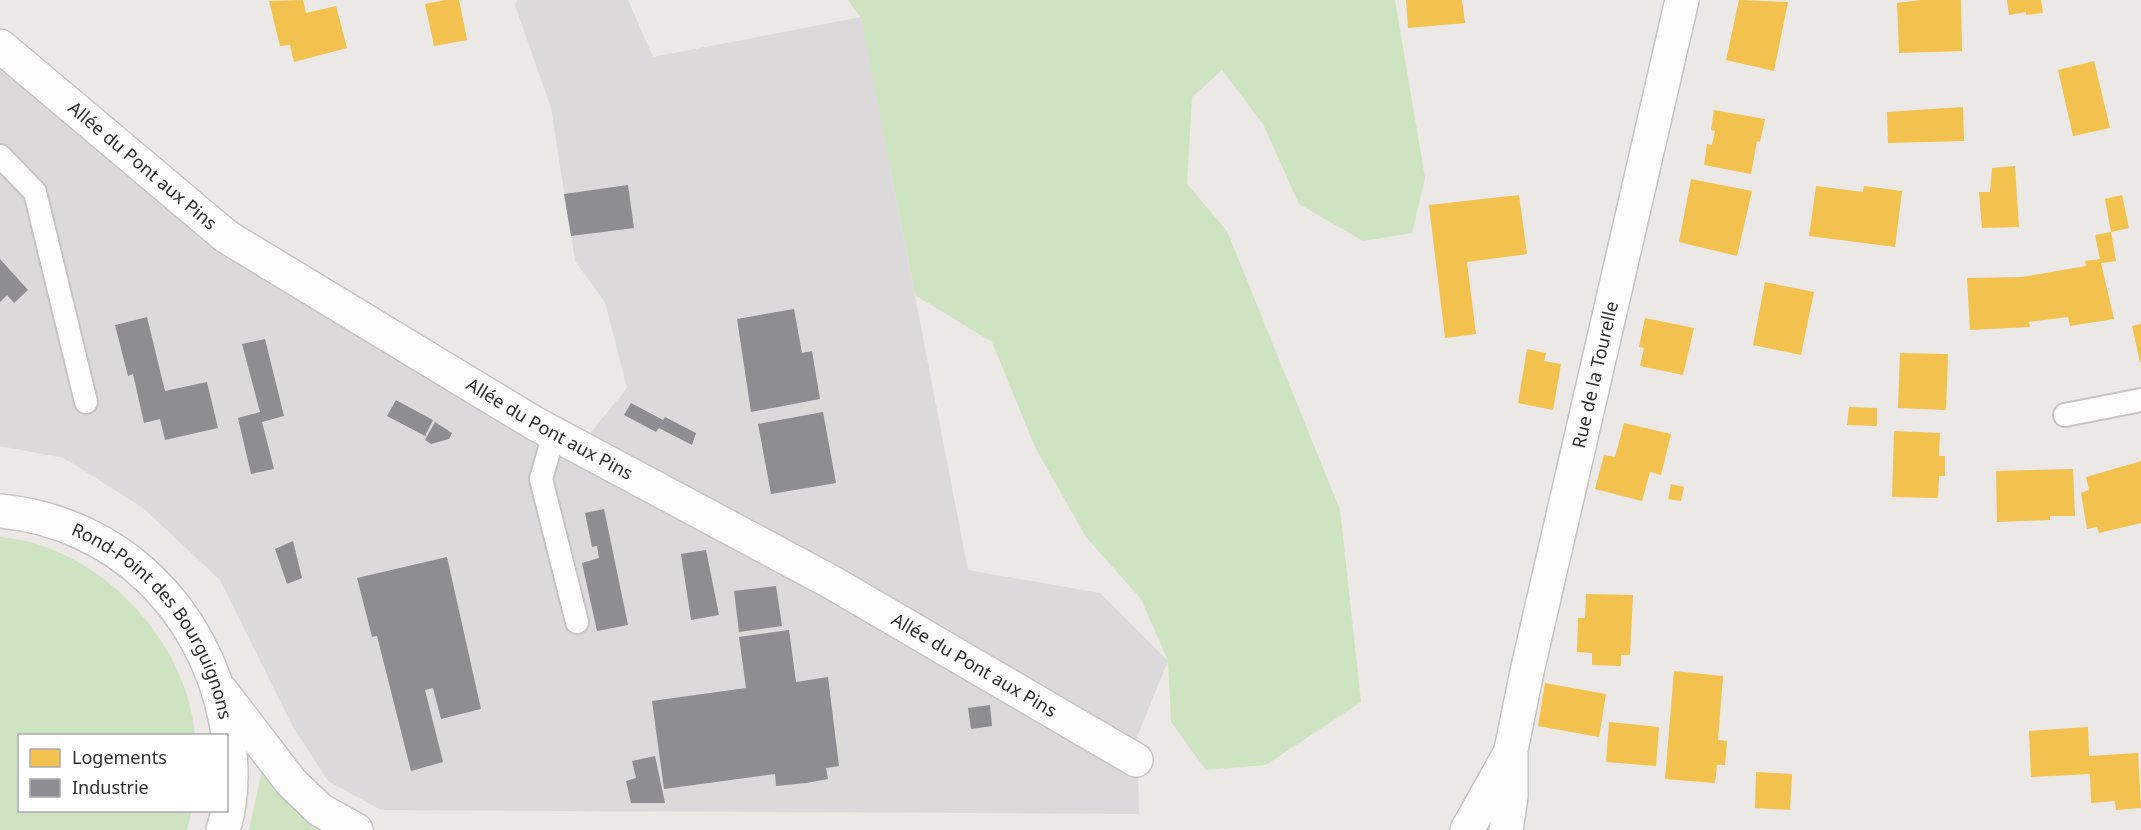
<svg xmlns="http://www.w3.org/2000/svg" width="2141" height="830" font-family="'Noto Sans',sans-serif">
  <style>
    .industrial { fill: #dcd9db }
    .green { fill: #cde3c1 }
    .homes { fill: #f2c14e }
    .industry { fill: #8d8d92 }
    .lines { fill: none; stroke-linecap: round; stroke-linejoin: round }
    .lane-casing { stroke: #c6c4c4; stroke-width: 26 }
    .street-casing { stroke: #c6c4c4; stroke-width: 36 }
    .secondary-casing { stroke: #c6c4c4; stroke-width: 36 }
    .lane { stroke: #fcfcfb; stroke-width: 22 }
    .street { stroke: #fcfcfb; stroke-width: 33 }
    .secondary { stroke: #fcfcfb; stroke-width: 33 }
    .labels { text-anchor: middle; stroke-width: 6; stroke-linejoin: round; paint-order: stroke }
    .street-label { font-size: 18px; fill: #2e2e2e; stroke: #fff }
  </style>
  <rect width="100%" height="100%" fill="#ebe8e5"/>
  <path class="industrial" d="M517,0h111l25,57 208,-40 107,553 132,23 68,68 -31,76 2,77 -758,-4 -53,-29 -36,-56 -72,-145 -77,-72 -79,-50 -64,-12v-400l227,191 356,205 44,-54 -22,-86 -30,-41 -24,-153 -36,-103z"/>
  <g class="green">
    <path d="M848,0h547l30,178 -13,55 -49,8 -64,-37 -36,-80 -41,-54 -30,27 -5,87 40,47 113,279 21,192 -95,63 -60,5 -35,-48 -3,-61 -27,-62 -55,-62 -51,-90 -43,-105 -77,-47 -54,-277z"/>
    <path d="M0,537c97,8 187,102 195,198l-175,1v74l172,1 -5,19h-187z"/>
    <path d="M262,770l67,60h-80z"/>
  </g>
  <g class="homes">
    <path d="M303,0l3,13 30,-7 11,42 -53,14 -4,-17 -10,1 -11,-45z"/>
    <path d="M446,0h13l8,40 -33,6 -9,-42z"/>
    <path d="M1406,0h56l3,23 -57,5z"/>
    <path d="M1739,0l49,2 -14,69 -48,-11z"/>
    <path d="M1922,0h39l1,51 -63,2 -2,-50z"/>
    <path d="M2007,0h34l2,13 -17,2v-3l-17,3z"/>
    <path d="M2094,61l16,67 -37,8 -15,-66z"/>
    <path d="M1963,107l1,34 -76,2 -1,-31z"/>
    <path d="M1714,110l51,9 -5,23 -3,-1 -6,33 -47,-9 3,-21 5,1 3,-14 -4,-1z"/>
    <path d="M2015,166l4,61 -37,1 -3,-36h11l2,-24z"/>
    <path d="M1691,179l61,12 -15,65 -58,-14z"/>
    <path d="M1816,186l47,6 1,-6 38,5 -7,56 -86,-11z"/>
    <path d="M1519,195l8,59 -60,8 9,72 -31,4 -16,-133z"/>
    <path d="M2122,195l7,33 -18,4 5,29 -15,2 13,56 -44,7 -2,-9 -39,5 1,5 -60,3 -3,-52 55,-1 64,-11 -1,-5 15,-2 -5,-24 16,-3 -6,-33z"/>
    <path d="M1765,282l49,10 -13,63 -48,-10z"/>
    <path d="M1645,318l49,10 -11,47 -43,-9 4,-18 -5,-1z"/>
    <path d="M2141,324v38h-1l-8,-36z"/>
    <path d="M1527,349l19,4 -2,8 17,3 -8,46 -35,-7z"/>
    <path d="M1900,353l48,1 -2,56 -48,-2z"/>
    <path d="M1849,407l28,1v18l-30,-1z"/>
    <path d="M1624,423l47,11 -10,41 -11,-3 -8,29 -47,-12 9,-34 11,2z"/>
    <path d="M1894,431l46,2 -1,23h6v20h-6l-1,22 -46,-1z"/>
    <path d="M2141,461v62l-42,10 -2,-6 -10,2 -6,-36 8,-3 -3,-13z"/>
    <path d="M2073,469l2,47h-25v4l-53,2 -1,-51z"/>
    <path d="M1671,484l13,3 -3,14 -13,-2z"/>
    <path d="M1586,594l47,1 -3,60h-9v11l-29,-1v-12l-15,-1 1,-34h7z"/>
    <path d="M1674,671l49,5 -5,64 9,1 -2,24h-8l-2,18 -50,-4z"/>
    <path d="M1545,683l61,11 -7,43 -61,-11z"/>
    <path d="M1609,722l50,5 -3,39 -50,-4z"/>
    <path d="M2088,727l1,29 49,-3 3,55 -25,2 -1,-9 -24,2 -1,-29 -59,3 -2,-46z"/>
    <path d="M1756,772l36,2 -2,36 -35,-2z"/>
  </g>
  <g class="industry">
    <path d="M628,185l6,43 -63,8 -7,-42z"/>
    <path d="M0,259l28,31 -14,13 -7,-8 -7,7z"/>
    <path d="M794,309l8,44 10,-2 8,48 -69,13 -14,-93z"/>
    <path d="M147,317l18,74 42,-9 11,46 -53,12 -5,-21 -16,4 -11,-49 -5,2 -13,-51z"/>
    <path d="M265,339l19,77 -22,6 12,47 -23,5 -13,-56 22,-6 -18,-68z"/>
    <path d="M396,400l37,20 -8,16 -38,-20z"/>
    <path d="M631,403l32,17 2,-3 31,16 -4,12 -33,-17 -3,4 -32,-17z"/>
    <path d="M823,412l13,71 -65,11 -13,-70z"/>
    <path d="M435,422l17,11 -3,6 -18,5 -6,-4z"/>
    <path d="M604,509l24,116 -31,6 -15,-68 17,-5 -2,-12 -5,1 -7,-34z"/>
    <path d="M293,541l9,37 -15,6 -12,-35z"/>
    <path d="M706,550l13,65 -28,5 -10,-66z"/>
    <path d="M447,557l34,152 -40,10 -8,-31 -8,2 18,72 -32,9 -34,-135 -5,1 -15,-59z"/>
    <path d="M776,586l6,40 -43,6 -5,-41z"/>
    <path d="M789,630l7,52 32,-5 11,89 -13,2 2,11 -22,4 -30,3 -1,-12 -111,15 -12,-88 94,-13 -7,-51z"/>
    <path d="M990,705l2,21 -21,3 -3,-21z"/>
    <path d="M655,756l10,47h-34l-5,-22 10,-3 -4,-17z"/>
  </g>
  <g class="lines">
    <defs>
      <g id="lane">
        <path d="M0,156l35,36 51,210"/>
        <path d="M2065,415l76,-15"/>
        <path d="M554,434l-13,45 36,143"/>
      </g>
      <g id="street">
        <path id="s1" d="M0,46l227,191 307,186 299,160 303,177"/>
        <path d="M1467,830l42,-75"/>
        <path id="s2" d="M1506,830l5,-33v-47l17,-83 154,-667"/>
      </g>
      <g id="secondary">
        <path id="s3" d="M0,511c117,11 204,97 226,211 6,34 8,75 -3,108"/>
        <path d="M222,692l69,90 29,28 36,20"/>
      </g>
    </defs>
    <use href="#lane" class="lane-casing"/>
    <use href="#street" class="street-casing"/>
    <use href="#secondary" class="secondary-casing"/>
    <use href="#lane" class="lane"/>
    <use href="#street" class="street"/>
    <use href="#secondary" class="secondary"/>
  </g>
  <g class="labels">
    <g class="street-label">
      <text dy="6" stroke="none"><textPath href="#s1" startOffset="186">Allée du Pont aux Pins</textPath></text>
      <text dy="6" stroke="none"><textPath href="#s2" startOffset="465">Rue de la Tourelle</textPath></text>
      <text dy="6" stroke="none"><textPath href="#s1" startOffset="672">Allée du Pont aux Pins</textPath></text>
      <text dy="6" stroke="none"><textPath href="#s3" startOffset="202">Rond-Point des Bourguignons</textPath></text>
      <text dy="6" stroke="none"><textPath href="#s1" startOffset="1158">Allée du Pont aux Pins</textPath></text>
    </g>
  </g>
  <rect x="18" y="734" width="210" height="78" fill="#ffffff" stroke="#ababab" stroke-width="1.5"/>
  <rect x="30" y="749" width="30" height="18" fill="#f2c14e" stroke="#ababab" stroke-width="1.5"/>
  <text x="72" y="764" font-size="18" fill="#2e2e2e">Logements</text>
  <rect x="30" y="779" width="30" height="18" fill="#8d8d92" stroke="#ababab" stroke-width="1.5"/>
  <text x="72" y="794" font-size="18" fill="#2e2e2e">Industrie</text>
</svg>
